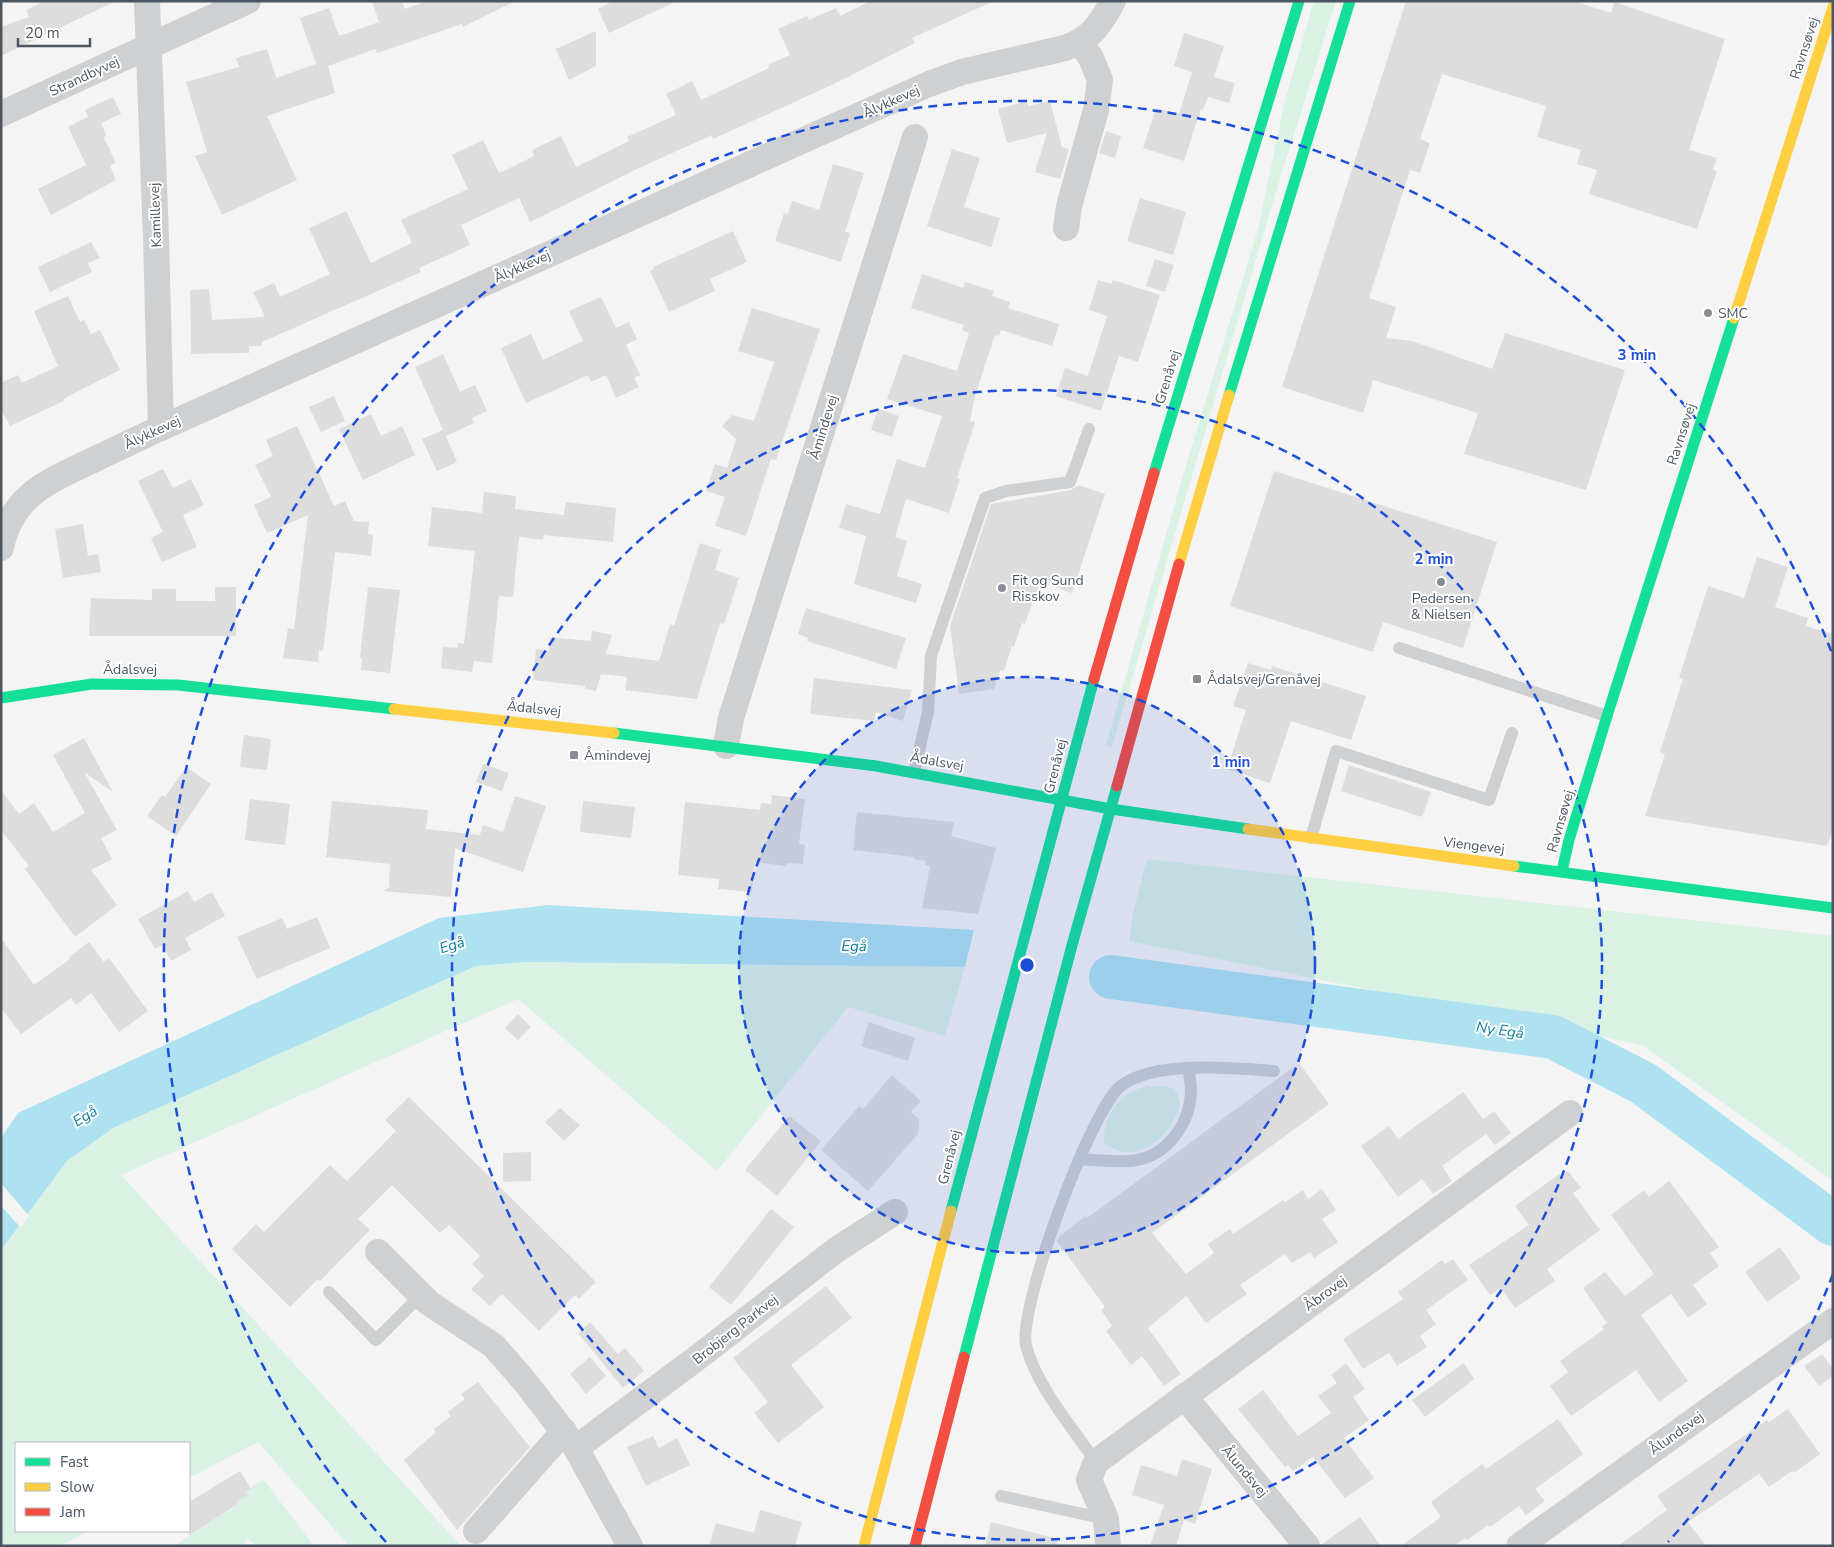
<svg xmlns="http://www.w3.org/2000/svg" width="1834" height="1547" font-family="'Nunito Sans',sans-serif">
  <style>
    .green { fill: #d9f2e3 }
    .water { fill: #aee2f0 }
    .pier { fill: #f4f4f4 }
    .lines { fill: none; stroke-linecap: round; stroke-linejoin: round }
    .river { stroke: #aee2f0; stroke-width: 44 }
    .building { fill: #ddddde }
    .lane { stroke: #ced0d2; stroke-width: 12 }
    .street { stroke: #ced0d2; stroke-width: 26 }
    .fast { stroke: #16e098; stroke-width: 11 }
    .slow { stroke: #ffcf43; stroke-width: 11 }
    .jam { stroke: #f24e42; stroke-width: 11 }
    .ring { fill: none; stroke: #1d4ed8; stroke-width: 2.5; stroke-dasharray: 9 6 }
    .poi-dot { fill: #868d94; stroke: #fff; stroke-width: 2 }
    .labels { text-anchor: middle; stroke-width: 4; stroke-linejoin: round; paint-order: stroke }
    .street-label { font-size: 14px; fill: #4a5661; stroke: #fff }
    .poi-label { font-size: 14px; fill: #4a5661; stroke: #fff; text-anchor: start }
    .water-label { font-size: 15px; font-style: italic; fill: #0c7c9b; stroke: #fff }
    .centre { fill: #1d4ed8; stroke: #fff; stroke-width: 2.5 }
    .ring-label { font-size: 15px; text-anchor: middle; font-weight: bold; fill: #1d4ed8; stroke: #fff; stroke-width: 4; stroke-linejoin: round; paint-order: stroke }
  </style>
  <rect width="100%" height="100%" fill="#f4f4f4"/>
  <g class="green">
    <path d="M1314,1h22l-61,194 -163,552 -6,-2 78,-273 74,-243 26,-125z"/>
    <path d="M1147,859l686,77v245l-191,-136 -513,-104 4,-28z"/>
    <path d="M526,962l439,5 -20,69 -97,-29 -131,164 -199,-172 -397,176 340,371h-112l-91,-104 -69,36v-35h-173v88h72l-28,15h-59v-296l66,-89 46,-33 363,-162z"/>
    <path d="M1147,1086c9,0 21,-2 27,4 22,18 -31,88 -70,52 -1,-28 17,-50 43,-56z"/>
    <path d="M263,1479l51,67h-57l-9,-7 -6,7h-68l64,-41 -2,-3 11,-7 -2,-3z"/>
  </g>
  <path class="water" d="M548,905l426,25 -9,37 -439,-5 -50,4 -363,162 -46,33 -66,89v-112l17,-25 421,-195z"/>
  <path class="pier" d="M1,1183l28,33 -8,12 -20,-22z"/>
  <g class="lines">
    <path class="river" d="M1111,977l442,60 90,46 190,141"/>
  </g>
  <g class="building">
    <path d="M45,1h71l-115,55v-29l28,-10 -3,-7z"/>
    <path d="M372,1h30l3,8 22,-8h88l-52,26 -1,-3 -85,29 -2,-4 -47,17 7,27 -68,23 30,64 -75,35 -27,-59 12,-4 -21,-70 53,-15 -3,-9 31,-9 9,29 40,-14 -16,-46 29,-10 10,28 40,-14z"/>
    <path d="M613,1h64l-68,32 -11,-24z"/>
    <path d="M871,1h123l-82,37 3,5 -79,40 -123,56 -1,-4 -75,34 -107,53 -11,-24 -58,27 9,20 -51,23 2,4 -159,70v4h-13v7l-58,1 -1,-64 19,-1 3,31 53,-3 -12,-25 21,-9 6,14 50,-23 -21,-46 37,-17 25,52 41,-20 -11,-23 67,-31 -16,-34 31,-15 16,33 35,-17 -2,-6 29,-14 15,31 53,-26 -2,-4 49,-22 -10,-21 26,-13 9,19 68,-32 -1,-3 22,-10 -12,-26 29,-13 2,4 27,-12 4,8z"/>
    <path d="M1406,1h167l38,12 3,-11 111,37 -36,111 28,8 -4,12 4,1 -20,58 -108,-35 8,-24 -20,-6 4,-14 -44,-13 9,-31 -104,-32 -22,65 10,4 -10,30 -10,-3 -41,128 27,9 -10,31 26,3 80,28 13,-36 120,37 -39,120 -122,-36 14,-41 -105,-33 -10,33 -81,-26z"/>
    <path d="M596,31v35l-27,14 -13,-31z"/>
    <path d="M1184,33l40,13 -10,31 21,6 -6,20 -21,-6 -5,13 -2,-1 -17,52 -41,-13 13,-40 23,6 13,-42 -18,-6z"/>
    <path d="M113,97l8,17 -20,9 5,12 -2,3 12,25 -6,3 6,14 -65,35 -13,-26 48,-24 -18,-38 20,-10 -3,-7z"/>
    <path d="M1027,101l1,5 22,-5 12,46 7,3 -9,29 -25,-7 12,-39 -40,10 -9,-34z"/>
    <path d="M1106,131l15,5 -6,22 -16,-5z"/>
    <path d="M952,149l28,9 -16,49 36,11 -9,29 -64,-21z"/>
    <path d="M833,164l31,9 -19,59 5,1 -9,29 -66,-21 9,-28 4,1 4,-13 27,9z"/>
    <path d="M1140,198l46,14 -13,43 -46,-14z"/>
    <path d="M733,231l14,31 -37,17 5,12 -46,21 -19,-41 4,-2 -1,-2z"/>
    <path d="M91,242l9,16 -12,5 4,9 -42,20 -12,-25z"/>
    <path d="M1155,259l19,6 -9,27 -19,-6z"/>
    <path d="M922,274l41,14 2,-6 29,9 -2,5 18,6 -2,6 51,16 -7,22 -51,-16 -2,6 -4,-1 -20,61 -5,25 5,1 -18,56 3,1 -11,34 -43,-14 -11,38 12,4 -10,35 25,8 -6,19 -62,-19 12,-48 -27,-8 7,-24 34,10 17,-55 28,9 17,-52 -55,-17 16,-45 54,17 12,-38 -7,-3 2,-5 -53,-17z"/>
    <path d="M1098,280l13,4 2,-4 47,15 -22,67 -19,-6 -18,55 -45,-15 9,-28 23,8 19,-60 -18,-6z"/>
    <path d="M68,296l12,26 4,-2 7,14 9,-4 20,40 -57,29 1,2 -54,25 -9,-17v-26l17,-8 4,8 36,-17 -24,-55z"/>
    <path d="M601,297l15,31 13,-6 8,17 -11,6 14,30 -6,3 5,9 -23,11 -10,-23 -15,7 -3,-7 -62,28 -25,-55 30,-14 12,26 40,-19 -14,-30z"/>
    <path d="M752,308l68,21 -44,131 -5,-1 -25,77 -31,-10 10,-29 -19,-6 9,-27 12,4 9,-29 -14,-13 10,-11 22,6 20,-59 -36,-11z"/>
    <path d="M443,354l17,38 15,-7 12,26 -15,7 2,5 -28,13 11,26 -20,9 -15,-32 21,-9 -28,-63z"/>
    <path d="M334,396l11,25 -24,11 -12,-25z"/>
    <path d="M878,409l21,7 -7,21 -21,-7z"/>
    <path d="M371,414l10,22 21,-10 13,29 -52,25 -24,-51z"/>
    <path d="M297,426l37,80 11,-5 9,20 15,1 -1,12 5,1 -2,21 -36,-4 -12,99 -4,-1 -1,12 -35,-4 5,-30 6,1 14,-114 -41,18 -13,-28 17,-8 -16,-32 18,-9 -7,-16z"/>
    <path d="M163,469l10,19 18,-9 13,26 -21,10 14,32 -35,15 -11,-24 12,-6 -25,-51z"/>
    <path d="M1274,471l223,71 -34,106 -80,-26 -10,30 -143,-46z"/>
    <path d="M1078,485l27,9 -33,99 -29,-10 -6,18 -4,-1 -8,24 -3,-1 -8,24 -2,-1 -8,25 -4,-1 -6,19 -35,5 -9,-68 41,-122 80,-14z"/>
    <path d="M484,492l32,4 -1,13 49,6 2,-13 50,6 -3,34 -69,-7 -1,5 -24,-3 -6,60 -14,-1 -7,67 -18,-2 -2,11 -31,-4 2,-21 14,1 1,-5 6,1 11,-93 -47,-5 4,-39 50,6z"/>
    <path d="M83,524l5,32 10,-2 3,18 -38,6 -8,-49z"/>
    <path d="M700,543l21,7 -6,20 24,8 -15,46 -4,-1 -23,76 -72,-9 2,-13 -26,-3 -5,17 -11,-2v-3l-52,-6 3,-31 13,2 1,-14 41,4 1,-10 20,4 -6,19 53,7 11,-37 4,2z"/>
    <path d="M1757,557l31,10 -13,40 33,11 -2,8 27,8v195l-6,17 -182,-30 20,-62 -5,-2 23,-73 -4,-1 29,-92 36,12z"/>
    <path d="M215,587h21v49h-147l2,-38 61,2v-11h24v12h39z"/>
    <path d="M368,587l32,3 -10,83 -29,-3 1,-12 -2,-1z"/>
    <path d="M806,608l100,30 -10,31 -89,-28 1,-3 -10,-4z"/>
    <path d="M1248,663l23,7 1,-4 94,30 -15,44 -60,-19 -21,62 -43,-14 19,-59 -13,-4z"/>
    <path d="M814,678l98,12 -9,31 -27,-9 -2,9 -64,-7z"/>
    <path d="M244,735l27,4 -4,31 -27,-3z"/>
    <path d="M84,738l29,54 -29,-20 33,58 -16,8 11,21 -21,11 26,35 -42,32 -50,-68 4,-3 -28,-36v-40l18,24 15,-11 19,29 32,-19 -32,-58z"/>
    <path d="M483,764l26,9 -7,18 -26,-9z"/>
    <path d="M1349,765l82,27 -9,25 -81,-26z"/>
    <path d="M186,767l25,17 -35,52 -29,-20 15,-21 3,2z"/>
    <path d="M772,795l33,4 -6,45 6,1 -2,19 -16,-1 -1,3 -31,-4 -3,30 -34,-3 1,-10 -41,-4 7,-73 75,8 1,-7 10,1z"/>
    <path d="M515,796l31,10 -23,66 -68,-24 -4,49 -69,-6 10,-5h-3l1,-22 -64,-7 6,-56 96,9 -2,19 54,6 3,-10 20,7z"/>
    <path d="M250,799l40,5 -5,41 -40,-5z"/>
    <path d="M583,801l52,6 -4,31 -51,-6z"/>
    <path d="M857,812l97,10 -3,14 45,12 -18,66 -56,-6 8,-42 -5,-1 1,-4 -12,-2v-2l-61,-7z"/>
    <path d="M188,891l6,11 18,-10 13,24 -40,22 6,12 -20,11 -9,-16 -7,4 -17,-30z"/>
    <path d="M317,917l13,31 -73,31 -20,-42 45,-19 5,11z"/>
    <path d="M1,938l33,47 36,-26 -1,-2 20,-15 15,20 5,-4 39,53 -29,21 -28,-39 -15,12 -5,-7 -50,36 -20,-26z"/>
    <path d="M518,1014l13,13 -13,13 -13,-12z"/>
    <path d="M869,1022l46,16 -7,23 -47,-15z"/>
    <path d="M1299,1063l30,41 -177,129 34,41 28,-21 -6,-9 22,-15 3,5 50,-34 2,2 18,-12 5,9 14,-10 14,21 -14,9 16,23 -24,16 -4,-6 -18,11 -7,-9 -45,31 7,9 -41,29 -20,-27 -38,32 33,46 -17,12 -22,-30 -11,9 -25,-34 6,-5 -11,-16 4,-3 -48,-66 2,-5 27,-20 1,2z"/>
    <path d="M892,1075l29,26 -10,11 8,7 -1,15 -50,57 -47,-41 38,-44 4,3z"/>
    <path d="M1463,1092l20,27 11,-8 17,22 -16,12 -9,-11 -44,32 10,15 -19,13 -11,-15 -24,18 -37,-51 28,-20 9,13z"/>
    <path d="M409,1097l187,185 -17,17 -4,-4 -36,36 -37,-37 -12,12 -19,-17 13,-13 -12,-12 8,-8 -31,-31 -9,8 -48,-48 -34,34 12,11 -50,51 -2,-2 -28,28 -58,-58 24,-25 8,8 66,-67 17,16 49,-50 -11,-11z"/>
    <path d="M560,1108l20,17 -16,16 -19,-19z"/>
    <path d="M789,1116l32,25 -44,55 -32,-26z"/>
    <path d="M531,1152v29l-28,1v-29z"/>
    <path d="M1568,1171l13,17 -8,5 27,37 -53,39 8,12 -40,27 -14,-20 -11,7 -21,-30 60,-40 -14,-19 44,-32 2,3z"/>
    <path d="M1669,1181l50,66 -9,6 9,13 -26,19 14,19 -19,14 -17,-24 -30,21 47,66 -29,21 -23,-32 -65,46 -21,-30 18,-14 -8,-11 44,-32 -2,-2 5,-4 -24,-35 22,-16 20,24 29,-22 -43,-59 33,-25 5,7z"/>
    <path d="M771,1209l23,18 -63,78 -22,-18z"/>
    <path d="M1780,1247l21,31 -34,24 -22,-30z"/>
    <path d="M1453,1259l15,21 -42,30 10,14 -16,12 7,11 -30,19 -8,-13 -26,16 -20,-30 60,-40 -5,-7 44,-32 3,4z"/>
    <path d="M826,1286l26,32 -61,47 33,42 -46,36 -24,-30 14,-11 -35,-44z"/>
    <path d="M590,1322l28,32 7,-6 19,23 -21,17 -45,-55z"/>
    <path d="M1822,1354l11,15v7l-14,10 -15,-20z"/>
    <path d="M590,1357l16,19 -20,18 -16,-20z"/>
    <path d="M1346,1363l19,26 -12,8 16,23 -25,18 30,40 -29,20 -32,-41 -20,14 -5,-6 -3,2 -47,-58 25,-19 35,46 33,-23 -13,-17 19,-13 -6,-8z"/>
    <path d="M1464,1363l10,16 -49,38 -13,-17z"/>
    <path d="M478,1382l52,65 -73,83 -53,-70 32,-28 -2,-3 17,-13 -3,-4 17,-13 -4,-5z"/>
    <path d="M1788,1409l32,45 -26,19 -2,-2 -23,16 -10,-13 -71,48 18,24h-88l49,-36 -10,-14 110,-76 2,2z"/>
    <path d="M1558,1419l25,35 -48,35 10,12 -19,14 -7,-9 -29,21 -2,-2 -21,15 -2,-2 -11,8h-53l40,-29 -10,-15 51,-38 4,5z"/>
    <path d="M653,1436l6,12 18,-10 13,27 -44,21 -19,-39z"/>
    <path d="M1182,1459l30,10 -17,55 -11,-4 -8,26h-26l14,-41 -32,-10 9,-30 36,11z"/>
    <path d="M240,1471l11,18 -6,3 3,3 -12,7 2,2 -49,32v-34z"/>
    <path d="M760,1510l42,12 -7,24h-86l7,-23 38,10z"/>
    <path d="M1360,1517l21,29h-59v-2z"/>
    <path d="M991,1522l67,17 -1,7h-72z"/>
  </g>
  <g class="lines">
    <g class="lane">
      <path d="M1399,648l208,68"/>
      <path d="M914,773l14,-61 3,-56 54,-158 21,-7 64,-9 19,-53"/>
      <path d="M1311,838l25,-87 153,49 23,-67"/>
      <path d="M1079,1160c16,-1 31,2 47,1 37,0 63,-33 65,-69 0,-8 -2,-16 -2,-24"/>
      <path d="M329,1292l47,48 45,-45"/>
      <path d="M1096,1462c-23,-33 -61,-78 -70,-117 -8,-37 65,-238 96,-260 35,-25 111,-17 152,-14"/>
      <path d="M1001,1496l105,23"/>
    </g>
    <g class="street">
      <path d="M147,1l9,237 5,190"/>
      <path d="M1,114l247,-113"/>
      <path d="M1066,228l3,-22 27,-96 4,-30 -9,-22 -10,-15"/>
      <path d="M1,548c10,-52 46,-66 90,-87 23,-11 46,-22 70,-33l768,-344 33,-12 103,-24c26,-9 35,-23 48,-47"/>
      <path d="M726,746l5,-28 184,-581"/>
      <path d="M378,1252l51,51 65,43 32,37 50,65 54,98"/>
      <path d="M1184,1396l123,150"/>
      <path d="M576,1448l125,-93 135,-105 59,-38"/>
      <path d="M476,1531l88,-100"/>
      <path d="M1108,1546l-2,-27 -17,-39 7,-18 474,-349"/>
      <path d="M1519,1546l314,-225"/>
    </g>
    <g class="fast">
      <path d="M1229,395l121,-394"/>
      <path d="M1154,473l145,-472"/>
      <path d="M1,698l91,-14 86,1 216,24"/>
      <path d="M614,733l262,33 235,43 137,20"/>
      <path d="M1514,866l319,42"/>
      <path d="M1562,871l7,-31 38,-124 127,-398"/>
      <path d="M951,1211l143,-532"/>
      <path d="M964,1357l107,-408 46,-163"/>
    </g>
    <g class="slow">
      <path d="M1734,318l99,-311"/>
      <path d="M1179,564l50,-169"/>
      <path d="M394,709l220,24"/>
      <path d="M1248,829l266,37"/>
      <path d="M864,1546l87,-335"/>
    </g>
    <g class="jam">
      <path d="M1094,679l60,-206"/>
      <path d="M1117,786l62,-222"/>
      <path d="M915,1546l49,-189"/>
    </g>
  </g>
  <circle cx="1027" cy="965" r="288" fill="#1d4ed8" fill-opacity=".12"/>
  <g class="ring">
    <circle cx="1027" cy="965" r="288"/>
    <circle cx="1027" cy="965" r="575"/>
    <path d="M1833 1274A863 863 0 0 1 1668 1542M386 1542A863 863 0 1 1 1833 656"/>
  </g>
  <g class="poi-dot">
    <circle cx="1708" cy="313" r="5"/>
    <circle cx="1441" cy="582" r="5"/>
    <circle cx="1002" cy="588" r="5"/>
    <rect x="1192" y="674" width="10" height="10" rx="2.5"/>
    <rect x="569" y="750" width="10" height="10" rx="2.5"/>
  </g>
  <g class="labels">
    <g class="street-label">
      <text transform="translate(1804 48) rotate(-72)" y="5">Ravnsøvej</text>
      <text transform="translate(84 76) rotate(-25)" y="5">Strandbyvej</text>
      <text transform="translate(891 101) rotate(-24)" y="5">Ålykkevej</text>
      <text transform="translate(155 215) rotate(-92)" y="5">Kamillevej</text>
      <text transform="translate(522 266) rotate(-24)" y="5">Ålykkevej</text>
      <text transform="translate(1167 377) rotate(-73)" y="5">Grenåvej</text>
      <text transform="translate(823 427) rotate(-73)" y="5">Åmindevej</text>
      <text transform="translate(152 432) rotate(-25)" y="5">Ålykkevej</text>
      <text transform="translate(1681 434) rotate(-72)" y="5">Ravnsøvej</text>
      <text x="130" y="674">Ådalsvej</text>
      <text transform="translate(534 708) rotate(6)" y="5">Ådalsvej</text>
      <text transform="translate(937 761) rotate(10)" y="5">Ådalsvej</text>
      <text transform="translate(1055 766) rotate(-76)" y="5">Grenåvej</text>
      <text transform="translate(1560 821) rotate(-74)" y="5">Ravnsøvej</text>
      <text transform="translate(1474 845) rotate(7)" y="5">Viengevej</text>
      <text transform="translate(949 1157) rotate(-76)" y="5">Grenåvej</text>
      <text transform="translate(1325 1293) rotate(-36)" y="5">Åbrovej</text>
      <text transform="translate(735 1329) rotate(-38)" y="5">Brobjerg Parkvej</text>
      <text transform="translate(1676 1433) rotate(-36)" y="5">Ålundsvej</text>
      <text transform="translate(1245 1471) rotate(50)" y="5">Ålundsvej</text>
    </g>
    <g class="poi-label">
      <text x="1718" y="318">SMC</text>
      <text x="1012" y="585">Fit og Sund<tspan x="1012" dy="16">Risskov</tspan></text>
      <text x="1441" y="603" text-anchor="middle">Pedersen<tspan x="1441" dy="16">&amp; Nielsen</tspan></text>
      <text x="1207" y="684">Ådalsvej/Grenåvej</text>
      <text x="584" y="760">Åmindevej</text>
    </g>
    <g class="water-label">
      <text transform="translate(452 945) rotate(-17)" y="5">Egå</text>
      <text transform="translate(854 946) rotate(1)" y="5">Egå</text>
      <text transform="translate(1500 1030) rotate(8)" y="5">Ny Egå</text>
      <text transform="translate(85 1116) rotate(-32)" y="5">Egå</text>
    </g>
  </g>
  <circle cx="1027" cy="965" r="8" class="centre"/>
  <g class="ring-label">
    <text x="1637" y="360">3 min</text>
    <text x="1434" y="564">2 min</text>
    <text x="1231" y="767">1 min</text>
  </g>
  <rect width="1834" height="1547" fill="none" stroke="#4a5661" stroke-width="5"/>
  <rect x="15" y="1442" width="175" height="90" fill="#ffffff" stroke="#b7bbc0"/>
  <rect x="25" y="1458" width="25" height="8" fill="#16e098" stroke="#b7bbc0"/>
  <text x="60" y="1467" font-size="15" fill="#4a5661">Fast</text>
  <rect x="25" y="1483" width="25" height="8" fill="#ffcf43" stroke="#b7bbc0"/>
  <text x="60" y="1492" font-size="15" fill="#4a5661">Slow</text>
  <rect x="25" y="1508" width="25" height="8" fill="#f24e42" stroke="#b7bbc0"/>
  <text x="60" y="1517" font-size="15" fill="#4a5661">Jam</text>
  <path d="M18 38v8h72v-8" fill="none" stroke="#4a5661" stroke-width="2.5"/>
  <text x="25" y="38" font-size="15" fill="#4a5661" stroke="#ffffff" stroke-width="4" paint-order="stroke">20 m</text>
</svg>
